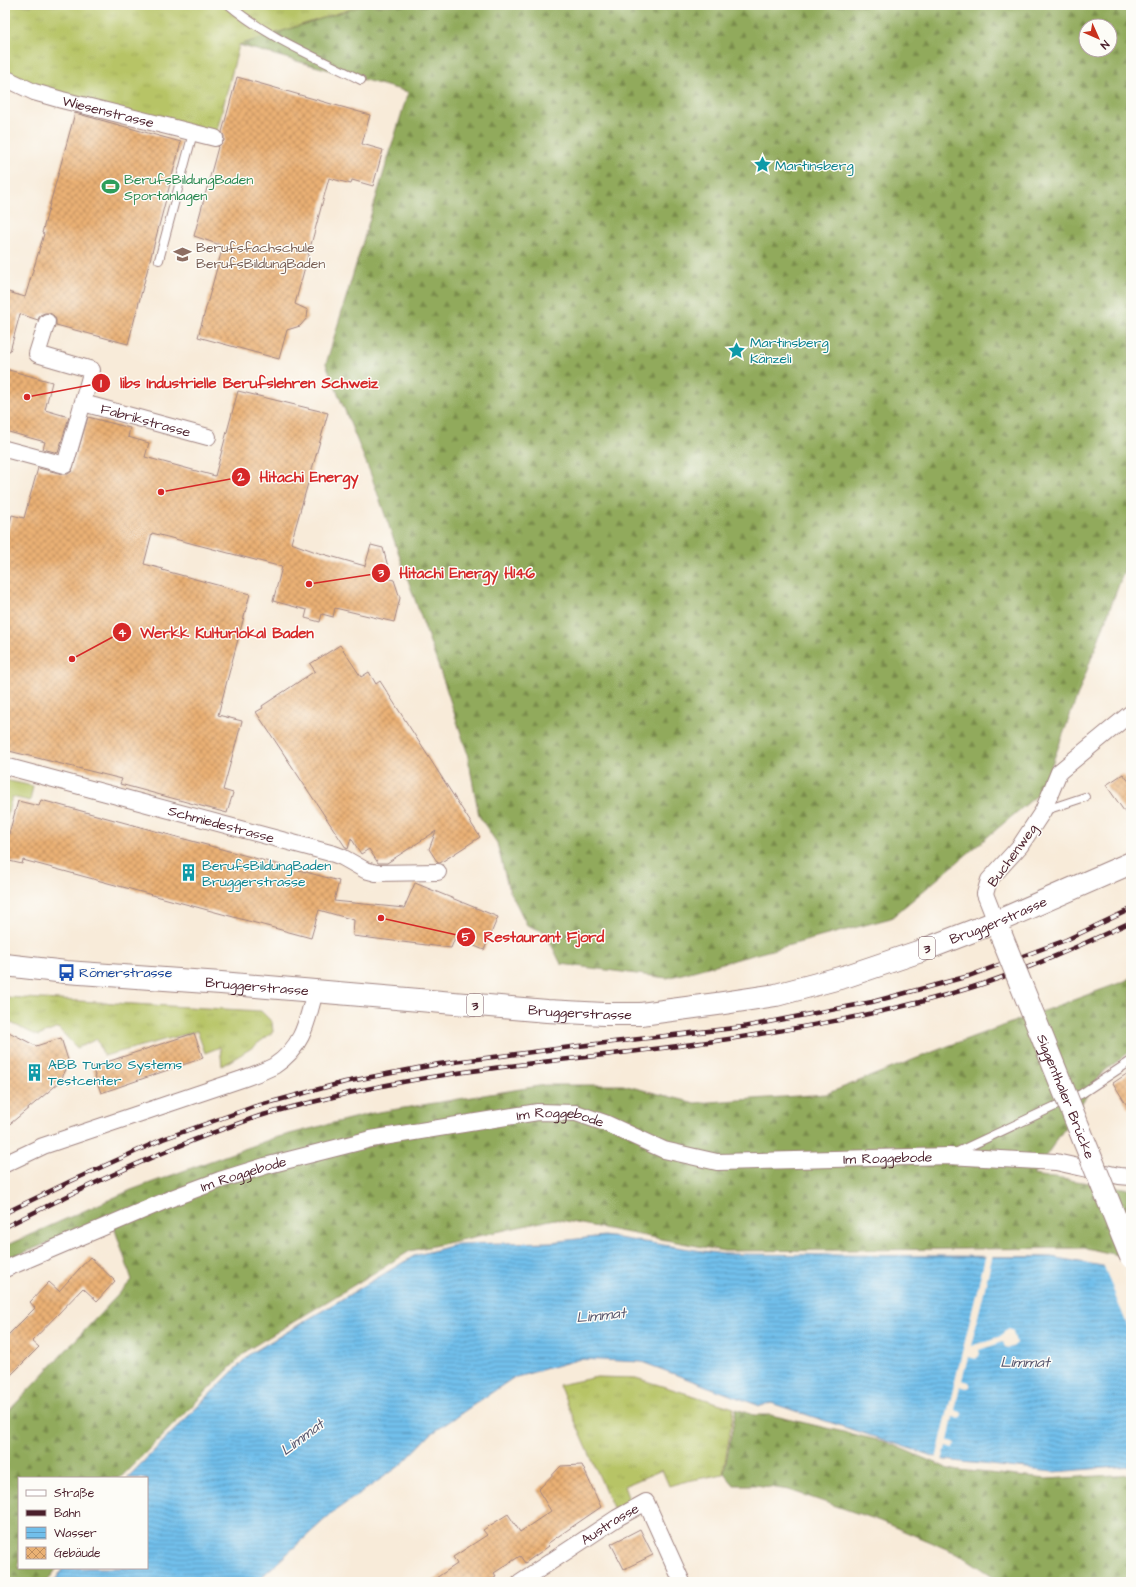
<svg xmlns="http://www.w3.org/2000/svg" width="1136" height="1587" font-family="'Architects Daughter',sans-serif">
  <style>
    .grass { fill: url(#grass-tufts); stroke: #807248 }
    .forest { fill: url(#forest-firs); stroke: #6e6443; fill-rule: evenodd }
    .park { fill: #b7c466; stroke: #807248 }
    .water { fill: url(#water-rules); stroke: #5e6f8b }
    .pier { fill: #f8ebd9 }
    .building { fill: url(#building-cross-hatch) }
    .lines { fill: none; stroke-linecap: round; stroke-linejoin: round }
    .service-casing { stroke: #a18582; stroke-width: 10 }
    .minor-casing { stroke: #a18582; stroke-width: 18 }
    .primary-casing { stroke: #a18582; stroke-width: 24 }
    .service { stroke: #fff; stroke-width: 8 }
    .minor { stroke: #fff; stroke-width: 16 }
    .primary { stroke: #fff; stroke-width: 22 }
    .rail-casing { stroke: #4a1f2b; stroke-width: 4.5 }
    .rail { stroke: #fdfcf7; stroke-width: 3; stroke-dasharray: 9; stroke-linecap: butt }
    .secondary-bridge-casing { stroke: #a18582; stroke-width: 24; stroke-linecap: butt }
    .secondary-bridge { stroke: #fff; stroke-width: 22 }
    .labels { text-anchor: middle; stroke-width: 3; stroke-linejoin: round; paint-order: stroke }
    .shield { fill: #fdfcf7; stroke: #806168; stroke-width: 1 }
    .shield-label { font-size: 13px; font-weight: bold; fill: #4a1f2b }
    .street-label { font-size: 14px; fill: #4a1f2b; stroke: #fdfcf7 }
    .culture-label { font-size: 14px; fill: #0d838f; stroke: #fdfcf7; text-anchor: start }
    .leisure-label { font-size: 14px; fill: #27864d; stroke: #fdfcf7; text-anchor: start }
    .education-label { font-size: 14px; fill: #785e54; stroke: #fdfcf7; text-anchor: start }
    .transit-label { font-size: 14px; fill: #164399; stroke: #fdfcf7; text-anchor: start }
    .water-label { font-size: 15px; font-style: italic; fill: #58576e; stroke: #fdfcf7 }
    .leader { fill: none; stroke: #d62828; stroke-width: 1.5 }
    .callout-dot { fill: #d62828; stroke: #fdfcf7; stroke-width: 1.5 }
    .mark-label { font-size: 12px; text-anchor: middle; font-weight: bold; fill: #fff }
    .callout-label { font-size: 15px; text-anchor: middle; font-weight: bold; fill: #d62828; stroke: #fdfcf7; stroke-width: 3; stroke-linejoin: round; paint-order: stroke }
  </style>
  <defs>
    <pattern id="grass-tufts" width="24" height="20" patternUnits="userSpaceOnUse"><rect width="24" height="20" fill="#b7c466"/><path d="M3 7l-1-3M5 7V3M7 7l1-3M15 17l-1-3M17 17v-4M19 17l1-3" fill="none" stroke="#9fa859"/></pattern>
    <pattern id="forest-firs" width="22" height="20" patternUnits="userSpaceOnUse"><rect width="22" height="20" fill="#91aa5b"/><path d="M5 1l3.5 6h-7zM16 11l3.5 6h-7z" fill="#788a4b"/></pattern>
    <pattern id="water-rules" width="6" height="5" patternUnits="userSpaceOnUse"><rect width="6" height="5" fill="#71bfeb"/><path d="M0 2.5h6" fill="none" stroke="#5f9bbf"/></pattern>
    <pattern id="building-cross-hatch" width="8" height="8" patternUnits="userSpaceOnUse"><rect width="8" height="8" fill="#eab174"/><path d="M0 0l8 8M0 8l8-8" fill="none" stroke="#c08f5f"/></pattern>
  </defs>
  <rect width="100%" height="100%" fill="#fdfcf7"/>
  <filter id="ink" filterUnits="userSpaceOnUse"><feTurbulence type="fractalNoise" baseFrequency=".025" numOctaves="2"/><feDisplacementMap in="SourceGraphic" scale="8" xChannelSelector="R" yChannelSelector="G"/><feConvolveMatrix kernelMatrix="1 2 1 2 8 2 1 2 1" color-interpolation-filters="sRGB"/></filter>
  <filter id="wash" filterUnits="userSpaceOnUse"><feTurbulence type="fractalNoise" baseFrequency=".012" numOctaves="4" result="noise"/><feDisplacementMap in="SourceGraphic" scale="16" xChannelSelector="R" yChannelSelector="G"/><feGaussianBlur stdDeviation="0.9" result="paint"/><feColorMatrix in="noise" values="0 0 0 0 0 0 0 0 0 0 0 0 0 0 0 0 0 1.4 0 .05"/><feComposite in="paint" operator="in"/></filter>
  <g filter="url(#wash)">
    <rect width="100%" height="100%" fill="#f8ebd9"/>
    <g class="grass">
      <path d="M5,5h359l-125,40 -24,93 -210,-60z"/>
      <path d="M5,997l256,14 11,11 1,10 -23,17 -28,17 -2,-19 -15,6 -8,-22 -93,25 -7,-17 -20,9 -19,-20 -20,8 -33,-16z"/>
      <path d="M597,1377l39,1 98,30 -11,66c-18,4 -36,6 -54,12l-7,-16 -38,16 6,17 -15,9 -56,-127z"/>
    </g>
    <g class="forest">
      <path d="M364,5h767v547l-89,239 -151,127 -224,60 -106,-14 -16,-32 -18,-7 -19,-38 -11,-44 -18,-27 -12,-64 -22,-67 -75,-213 -44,-108 82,-272 -169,-47zM1086,26h24v24h-24z"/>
      <path d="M1131,977v74l-29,22 -69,102 98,14v69l-45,-10 -362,3 -169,-32 -145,32 -161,98 -129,129h-101v90h38l-10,14h-42v-167l127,-135 -21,-62 -106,42v-14l126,-56 143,-52 99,-25 172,-28h78l72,18 131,-9 122,-48 177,-65z"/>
      <path d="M736,1409l18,6h17l115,27 63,27 98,10 84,-5v108h-129l-41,-27 -81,-34 -91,-31 -33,-5h-22l-10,-12z"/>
    </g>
    <path class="park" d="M5,780l28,6 -3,15 -18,-4 -7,25z"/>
    <path class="water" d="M604,1236l118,18 329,3 80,14v195l-78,6 -108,-12 -174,-57 -11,3 -118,-44 -62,-3 -67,19 -82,56 -30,31 -68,47 -77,70h-202l9,-14h84v-90h-20l123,-124 164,-98 44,-12 93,-2z"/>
    <g class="pier">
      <path d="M986,1254h7l-22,92 31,-10 2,-4 5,-3 4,2 3,12 -2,3 -5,2 -4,-1 -2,-5 -24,8 1,4 -4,5 -8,-2 -6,23 7,2 1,2v3l-3,1 -7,-1 -5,23 6,2 2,3 -3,4 -7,-2 -5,24 6,1 1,2 -3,5 -6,-2 -4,14 -6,-2z"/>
      <path d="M1103,1264l28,5v66z"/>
    </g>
    <g id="blocks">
      <g class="building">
        <path d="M237,77l133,38 -8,29 21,6 -10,36 -21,-6 -1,4 -22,-6 -34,126 13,6 -1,8 -7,8 -13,4 -8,29 -81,-22 25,-91 -29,-10 24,-89 6,-6v-5l-2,-4z"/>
        <path d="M75,113l106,29 -53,202 -72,-19v-5l-2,-4 -4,-3h-5l-5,2 -2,5 -18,-6 -10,37 -5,-1v-59l20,6 19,-63 -2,-1z"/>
        <path d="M5,369l47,13 -7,28 24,7 -11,36 -15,-4 2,-7 -40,-11z"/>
        <path d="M238,391l90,22 -37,130 25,9 49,14 6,-21 12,3 5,19 -2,11 8,2 6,18 -6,24 -59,-14 -2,9 -11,-3 -2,8 -15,-4 2,-8 -34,-9 9,-34 -130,-34 -8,31 19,5 -1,1 88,24 -32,121 24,6 -19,69 10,3 -6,20 -107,-29 2,-5 -117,-29v-208l7,-27 12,3 14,-50 25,6h5l4,-3 16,-54 42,11 -2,9 21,6 -4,14 70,19z"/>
        <path d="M340,645l21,32 8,-5 7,12 4,-3 100,156 -40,26h-2l-9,-14 7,-18 -49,32h-9l-9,-14 -8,5 -10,-16 -3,11 -2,-1 -90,-136 7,-4 -1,-2 53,-35 -5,-7z"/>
        <path d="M1123,774l8,10v37l-25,-36z"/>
        <path d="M41,800l298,81 -5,20 70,7 11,-25 83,34 -14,33 -29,-12 -4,10 -98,-12 1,-16 -35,-10 -8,28 -288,-78 -1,4 -17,-4v-12l13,-47 21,5z"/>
        <path d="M5,1030l31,16 25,-8 8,25 -9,19 -55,46z"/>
        <path d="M194,1033l9,25 -102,35 -9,-26z"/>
        <path d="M1131,1071v41l-18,-29z"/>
        <path d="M90,1257l25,24 -18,20 -14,-13 -51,53 7,6 -34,34v-43l30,-30 -5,-6 19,-20 10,9z"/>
        <path d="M582,1465l19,42 -54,37 2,2 -24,17 -5,-7 -26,17 2,3 -10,6h-56l27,-18 -4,-7 34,-22 -4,-5 25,-16 12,18 31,-21 -13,-21 23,-24z"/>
        <path d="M640,1529l13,26 -29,14 -13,-25z"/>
      </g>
    </g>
  </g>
  <g filter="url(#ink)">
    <use href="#blocks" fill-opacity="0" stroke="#a18582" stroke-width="1"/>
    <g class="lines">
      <defs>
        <g id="service">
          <path d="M229,5c39,33 87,52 132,75"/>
          <path d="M159,260l34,-127"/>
          <path d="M1043,811l42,-14"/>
          <path d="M955,1153l126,-59 50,-33"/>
        </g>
        <g id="minor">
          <path id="s1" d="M5,78l29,14 28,8 153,38"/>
          <path id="s2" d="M83,403l125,34"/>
          <path d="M5,449l60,16 27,-95 -55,-16 10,-32"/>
          <path id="s3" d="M5,766l329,88 8,3 23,13 11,3 62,-1"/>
          <path d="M996,922l-11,-28 4,-14 31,-34 23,-35 16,-39 72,-59"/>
          <path d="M5,1164l38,-18 199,-67c11,-4 23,-8 32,-13 29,-19 33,-44 41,-75"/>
          <path id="s4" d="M5,1269l167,-71 48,-18 45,-14 106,-27 167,-27 38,1 29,10 59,27 53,12 232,-6 107,6 63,14 12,1"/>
          <path id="s5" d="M520,1582l97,-64 29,-16 36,80"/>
        </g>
        <g id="primary">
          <path id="s6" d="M5,965l61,7 155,11 326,28 57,3h37l76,-10 59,-9 71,-19 71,-24 78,-30 135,-59"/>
        </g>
      </defs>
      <use href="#service" class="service-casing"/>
      <use href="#minor" class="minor-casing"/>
      <use href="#primary" class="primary-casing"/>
      <use href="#service" class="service"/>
      <use href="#minor" class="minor"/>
      <use href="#primary" class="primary"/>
      <defs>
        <g id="rail">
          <path d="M5,1213l66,-32 92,-42 90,-32 92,-25 94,-18 140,-18 164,-19 129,-25 97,-26 97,-36 65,-31"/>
          <path d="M5,1227c81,-41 163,-80 249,-109 29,-10 61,-16 91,-24 132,-31 269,-36 403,-58 75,-12 152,-26 225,-49 54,-17 106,-41 158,-65"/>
        </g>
      </defs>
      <use href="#rail" class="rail-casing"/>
      <use href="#rail" class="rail"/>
      <defs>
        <g id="secondary-bridge">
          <path id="s7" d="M1001,935l130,322"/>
        </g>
      </defs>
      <use href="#secondary-bridge" class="secondary-bridge-casing"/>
      <use href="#secondary-bridge" class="secondary-bridge"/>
    </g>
  </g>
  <defs>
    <symbol id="sight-bare" viewBox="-9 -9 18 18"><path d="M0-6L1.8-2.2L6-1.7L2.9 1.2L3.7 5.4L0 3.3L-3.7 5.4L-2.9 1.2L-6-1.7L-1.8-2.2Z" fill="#0f9aa8" stroke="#fdfcf7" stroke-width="2.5" paint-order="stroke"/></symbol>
    <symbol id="stadium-bare" viewBox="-9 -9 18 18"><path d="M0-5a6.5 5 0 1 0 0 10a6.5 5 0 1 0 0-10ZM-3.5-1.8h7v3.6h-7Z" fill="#2e9e5b" stroke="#fdfcf7" stroke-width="2.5" paint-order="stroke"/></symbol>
    <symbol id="school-bare" viewBox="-9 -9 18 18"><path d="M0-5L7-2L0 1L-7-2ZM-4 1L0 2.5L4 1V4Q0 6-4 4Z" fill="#8d6e63" stroke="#fdfcf7" stroke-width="2.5" paint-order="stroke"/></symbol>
    <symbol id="building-bare" viewBox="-9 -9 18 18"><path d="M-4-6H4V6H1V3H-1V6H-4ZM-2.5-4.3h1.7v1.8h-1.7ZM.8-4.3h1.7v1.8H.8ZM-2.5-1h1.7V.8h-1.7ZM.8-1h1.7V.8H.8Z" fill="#0f9aa8" stroke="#fdfcf7" stroke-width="2.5" paint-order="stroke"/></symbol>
    <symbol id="bus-bare" viewBox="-9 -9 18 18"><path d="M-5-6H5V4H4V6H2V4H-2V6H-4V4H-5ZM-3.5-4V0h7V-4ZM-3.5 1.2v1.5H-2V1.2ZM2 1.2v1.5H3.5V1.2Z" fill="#1a4fb4" stroke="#fdfcf7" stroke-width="2.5" paint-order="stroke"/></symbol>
  </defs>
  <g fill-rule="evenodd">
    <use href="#sight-bare" x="750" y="152" width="25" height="25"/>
    <use href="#stadium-bare" x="98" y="174" width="25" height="25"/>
    <use href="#school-bare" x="170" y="242" width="25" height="25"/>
    <use href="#sight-bare" x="724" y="338" width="25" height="25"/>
    <use href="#building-bare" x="176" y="860" width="25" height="25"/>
    <use href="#bus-bare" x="54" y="960" width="25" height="25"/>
    <use href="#building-bare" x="22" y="1060" width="25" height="25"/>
  </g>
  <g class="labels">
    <g class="shield">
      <rect x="919" y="937" width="16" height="22" rx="3"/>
      <rect x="467" y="994" width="16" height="22" rx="3"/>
    </g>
    <g class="shield-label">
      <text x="927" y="953">3</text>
      <text x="475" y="1010">3</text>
    </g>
    <g class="street-label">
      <text dy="5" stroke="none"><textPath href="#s1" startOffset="109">Wiesenstrasse</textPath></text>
      <text dy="5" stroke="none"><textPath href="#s2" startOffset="65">Fabrikstrasse</textPath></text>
      <text dy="5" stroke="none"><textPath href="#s3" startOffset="224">Schmiedestrasse</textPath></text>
      <text transform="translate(1012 855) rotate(-54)" y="5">Buchenweg</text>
      <text dy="5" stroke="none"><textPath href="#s6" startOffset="1009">Bruggerstrasse</textPath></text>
      <text dy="5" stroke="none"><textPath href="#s6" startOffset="253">Bruggerstrasse</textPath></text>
      <text dy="5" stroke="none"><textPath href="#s6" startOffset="577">Bruggerstrasse</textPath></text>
      <text dy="5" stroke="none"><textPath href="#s7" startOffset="174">Siggenthaler Brücke</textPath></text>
      <text dy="5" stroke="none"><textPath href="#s4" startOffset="581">Im Roggebode</textPath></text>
      <text dy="5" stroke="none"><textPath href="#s4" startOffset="917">Im Roggebode</textPath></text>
      <text dy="5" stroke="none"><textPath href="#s4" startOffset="257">Im Roggebode</textPath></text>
      <text dy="5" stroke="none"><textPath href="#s5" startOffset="107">Austrasse</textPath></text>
    </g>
    <g class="culture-label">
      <text x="775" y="170">Martinsberg</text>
      <text x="750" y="347">Martinsberg<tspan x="750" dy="16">Känzeli</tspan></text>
      <text x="202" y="870">BerufsBildungBaden<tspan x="202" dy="16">Bruggerstrasse</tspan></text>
      <text x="48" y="1069">ABB Turbo Systems<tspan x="48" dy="16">Testcenter</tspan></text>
    </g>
    <g class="leisure-label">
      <text x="124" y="184">BerufsBildungBaden<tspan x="124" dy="16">Sportanlagen</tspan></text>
    </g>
    <g class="education-label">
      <text x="196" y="252">Berufsfachschule<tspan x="196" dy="16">BerufsBildungBaden</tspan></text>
    </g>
    <g class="transit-label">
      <text x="79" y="977">Römerstrasse</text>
    </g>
    <g class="water-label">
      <text transform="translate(601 1315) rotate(-6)" y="5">Limmat</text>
      <text x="1025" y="1367">Limmat</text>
      <text transform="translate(302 1437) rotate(-37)" y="5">Limmat</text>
    </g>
  </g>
  <path class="leader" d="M27 397L101 383M161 492L241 477M309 584L381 573M72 659L122 632M381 918L466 937"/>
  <g class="callout-dot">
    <circle cx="27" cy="397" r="4"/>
    <circle cx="161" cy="492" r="4"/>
    <circle cx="309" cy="584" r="4"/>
    <circle cx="72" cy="659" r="4"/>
    <circle cx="381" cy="918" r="4"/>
    <circle cx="101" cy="383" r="10"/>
    <circle cx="241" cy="477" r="10"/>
    <circle cx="381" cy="573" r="10"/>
    <circle cx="122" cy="632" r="10"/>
    <circle cx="466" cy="937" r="10"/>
  </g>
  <g class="mark-label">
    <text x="101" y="387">1</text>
    <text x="241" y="481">2</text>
    <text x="381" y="577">3</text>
    <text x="122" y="637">4</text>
    <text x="466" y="941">5</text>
  </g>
  <g class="callout-label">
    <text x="249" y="388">libs Industrielle Berufslehren Schweiz</text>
    <text x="309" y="482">Hitachi Energy</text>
    <text x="467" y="578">Hitachi Energy H146</text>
    <text x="227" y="638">Werkk Kulturlokal Baden</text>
    <text x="544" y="942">Restaurant Fjord</text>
  </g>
  <rect width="1136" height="1587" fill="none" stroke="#fdfcf7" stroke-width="20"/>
  <rect x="18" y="1477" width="130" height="92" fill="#fdfcf7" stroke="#b5a4a5"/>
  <rect x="26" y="1490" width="20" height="6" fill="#ffffff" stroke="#b5a4a5"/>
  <text x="54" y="1497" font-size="12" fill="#4a1f2b">Straße</text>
  <rect x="26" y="1510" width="20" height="6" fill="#4a1f2b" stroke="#b5a4a5"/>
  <text x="54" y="1517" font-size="12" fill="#4a1f2b">Bahn</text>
  <rect x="26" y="1527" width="20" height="12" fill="url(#water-rules)" stroke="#b5a4a5"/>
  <text x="54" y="1537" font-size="12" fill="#4a1f2b">Wasser</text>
  <rect x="26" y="1547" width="20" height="12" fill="url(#building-cross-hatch)" stroke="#b5a4a5"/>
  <text x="54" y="1557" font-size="12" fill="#4a1f2b">Gebäude</text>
  <g transform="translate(1098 38) rotate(135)"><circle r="19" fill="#fdfcf7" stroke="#b5a4a5"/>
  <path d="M0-3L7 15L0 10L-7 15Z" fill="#c8321e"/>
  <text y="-6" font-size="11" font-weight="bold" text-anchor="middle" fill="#4a1f2b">N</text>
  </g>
</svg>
